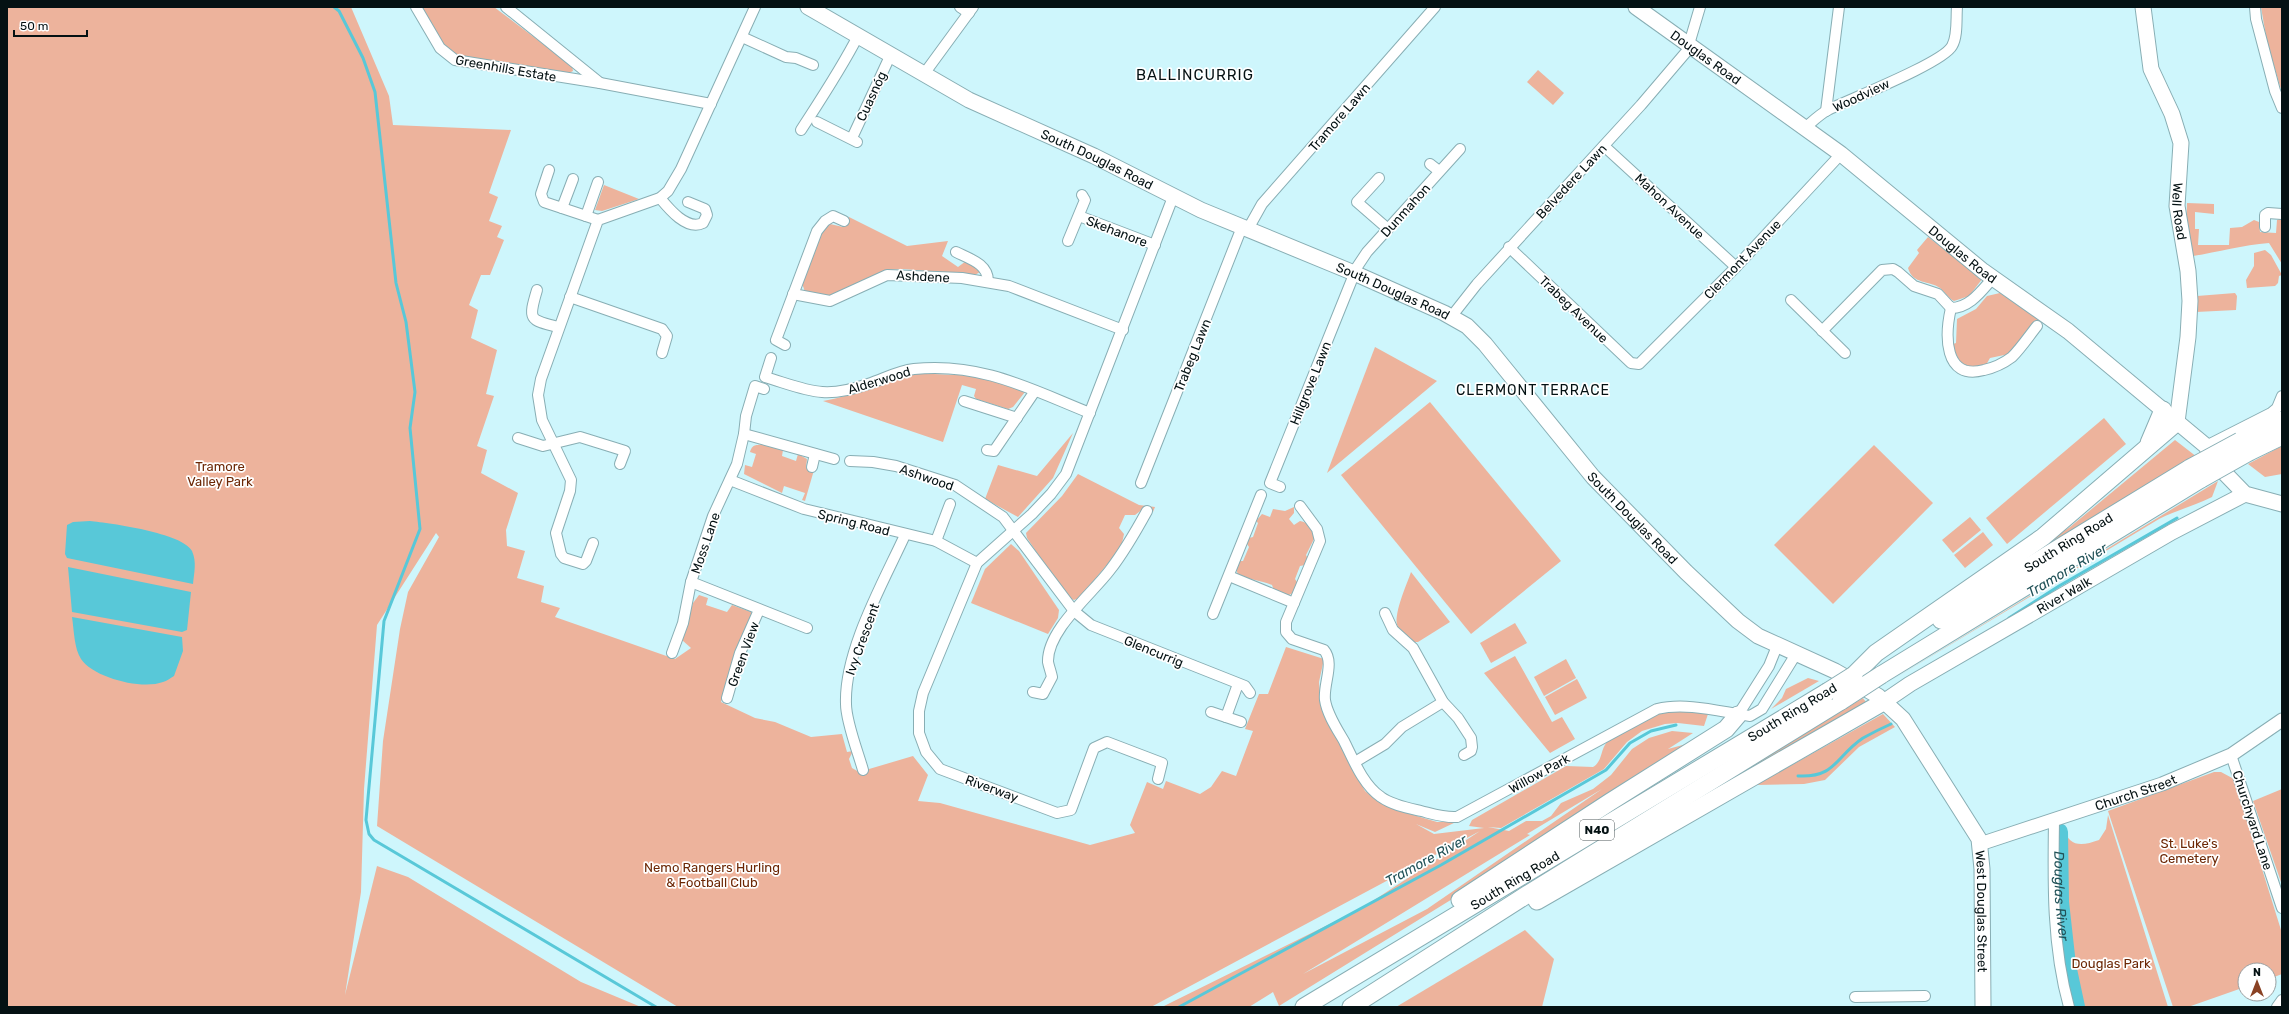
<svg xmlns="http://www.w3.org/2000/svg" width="2289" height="1014" font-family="Rubik,sans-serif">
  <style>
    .green { fill: #edb39c; fill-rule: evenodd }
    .water { fill: #58c8d8 }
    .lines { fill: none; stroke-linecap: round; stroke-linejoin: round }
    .stream { stroke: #58c8d8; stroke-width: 3 }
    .river { stroke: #58c8d8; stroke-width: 18 }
    .minor-casing { stroke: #88aeb4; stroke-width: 12 }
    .tertiary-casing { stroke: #88aeb4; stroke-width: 15 }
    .secondary-casing { stroke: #88aeb4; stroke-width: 17 }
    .trunk-casing { stroke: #88aeb4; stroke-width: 19 }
    .minor { stroke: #fff; stroke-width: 10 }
    .tertiary { stroke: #fff; stroke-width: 13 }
    .secondary { stroke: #fff; stroke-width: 15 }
    .trunk { stroke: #fff; stroke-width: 17 }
    .trunk-bridge-casing { stroke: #88aeb4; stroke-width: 19; stroke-linecap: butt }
    .trunk-bridge { stroke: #fff; stroke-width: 17 }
    .labels { text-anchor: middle; stroke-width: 3.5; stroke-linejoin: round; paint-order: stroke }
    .shield { fill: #fff; stroke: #4f585a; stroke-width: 1 }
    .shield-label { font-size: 12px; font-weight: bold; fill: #041113 }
    .street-label { font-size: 13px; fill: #041113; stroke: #fff }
    .park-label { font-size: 13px; fill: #6c2705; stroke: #fff }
    .neighbourhood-label { font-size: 14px; letter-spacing: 1px; fill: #041113; stroke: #fff }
    .water-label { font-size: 14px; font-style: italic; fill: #215258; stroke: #fff }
    .quarter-label { font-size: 15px; letter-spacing: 1px; fill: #041113; stroke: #fff }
  </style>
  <rect width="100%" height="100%" fill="#cef6fc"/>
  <g class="green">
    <path d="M7,7h344l38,89 4,29 118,5 -22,63 9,4 -9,24 13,5 -5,11 7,3 -14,35h-9l-12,30 9,5 -7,28 26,12 -11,44 8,2 -17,50 10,4 -6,23 37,20 -12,37 1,16 18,5 -8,27 27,8 -3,16 19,6 -5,9 120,42 16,-11 -9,-8 11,-37 6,-8 9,3 -2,7 21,7 5,-7 19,7 1,6 -12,27 -19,57 34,16 20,4 36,15 31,-3 5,18 6,-1 -4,8 3,9 7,4 54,-16 15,19 -10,26 22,2 150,42 45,-12 -5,-8 17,-43 16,7 3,-8 34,13 11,-7 11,-16 14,5 17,-45 -8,-2 14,-35h9l18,-47 38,12 -5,23 2,24 44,85 12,10 23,10 37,11h19l-21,10 -19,-8 18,10 50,-6 -15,-2 3,-6 94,-54 27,1c10,-6 7,-17 14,-25l49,-27c17,-7 34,-3 52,-1l-4,12 -26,-3 -13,1 -23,7 -15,11 -23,27 -103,59 -13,-1 21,4 17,-10h16l9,-5 10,-13 32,-14 18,-14 21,-26 17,-11 23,-7 21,2 -25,16 22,-6 -228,150 -183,113 -6,-14 -24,15h-87l200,-99 118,-77 -329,176h-473l-301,-181 6,-85 17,-112 8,-37 31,-55 -3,-4 -59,92 -13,164 -3,103 -16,103 32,-129 31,11 173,105 60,25h-634zM1602,789l-175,120 -124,65 227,-139 -3,-1z"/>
    <path d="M421,7h73l78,59 1,5 -6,3 -112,-18 -11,-8z"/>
    <path d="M2261,7h21v86l-15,-51z"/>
    <path d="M1538,70l26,23 -11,12 -26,-23z"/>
    <path d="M604,185l35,14 -37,12 -7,-1z"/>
    <path d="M2187,203l27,1v10l-19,-2v17h4l-1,16h31l1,-17 12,-1 12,-7 5,2 1,10 16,1 1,-13 5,-2v46l-13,-21c-26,2 -51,9 -76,13l-7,-20z"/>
    <path d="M849,217l58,29 41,-5 -6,15 16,11 8,-6 14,11 -5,3 -72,-6 -17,1 -56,27 -25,-5 -3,-9 19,-50 9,-9 13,3z"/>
    <path d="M1928,237l55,41 -14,18 -15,5c-6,-3 -9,-9 -14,-13 -11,-8 -27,-3 -32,-20l11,-15 -2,-3z"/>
    <path d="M2265,250l6,5 11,20 -3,1 -1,7 -3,3 -28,2 -1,-8 8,-14v-13z"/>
    <path d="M2000,293l39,26v3l-30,32 -19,4 -4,7c-22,6 -28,-1 -33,-21l3,-1 1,-24 19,-10 11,-13z"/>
    <path d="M2235,293l2,3 -1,14 -40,2 1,-16z"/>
    <path d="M1375,347l62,34 -110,92z"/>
    <path d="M910,373l71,3 44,16 -12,15 -5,2 -32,-10 -2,-3 2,-7 -14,-4 -19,57 -120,-41c31,-5 57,-20 87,-28z"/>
    <path d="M1430,402l131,159 -90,73 -130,-159z"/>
    <path d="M2104,418l22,26 -119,100 -21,-26z"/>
    <path d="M1073,433l-20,45 -35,39 -33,-18 13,-34 39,11z"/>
    <path d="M2175,440l22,17 -156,94 -15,5 44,-29z"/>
    <path d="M763,443l20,7 -1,6 14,5 2,-7 9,5 -1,9 8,2 -9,31 -3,-1 3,-7 -21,-7 -2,7 -38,-19 1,-9 7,2 4,-13 -6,-2c3,-10 8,-5 13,-9z"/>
    <path d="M1874,445l59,58 -100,101 -59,-59z"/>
    <path d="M2282,446v28l-17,3 -17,-13z"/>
    <path d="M1078,474l61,31 16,2 -2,5 -10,-3 -8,6h-10l-6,13 5,6 -3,14 -42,50 -5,2 -7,-3 -40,-59 -1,-5 36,-37z"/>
    <path d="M2218,481l-6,16c-18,9 -35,13 -53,22l-269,162z"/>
    <path d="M1294,507v6l-5,6 5,6 6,-4c9,1 12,9 15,16l-9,18 2,4 -3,6 -5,1 -5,13 2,3 -4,11 -6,3 -13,-6 -2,-5c-13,-5 -21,-5 -34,-10l-2,-7 4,-7h3l6,-14 -2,-3 2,-6 4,-1 5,-14 -2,-2 6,-7 8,3 3,-8 12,2z"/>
    <path d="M1970,517l11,13 -28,23 -11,-13z"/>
    <path d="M1983,532l10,13 -28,23 -11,-13z"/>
    <path d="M1011,544l8,7 40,59 -1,8 -10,16 -77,-31 14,-34z"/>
    <path d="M1411,572l39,50 -32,20h-4c-5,-6 -12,-9 -16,-15 -6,-10 9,-43 13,-55z"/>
    <path d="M1515,623l12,20 -36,20 -11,-20z"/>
    <path d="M1515,656l37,66 10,-5 13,22 -25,14 -66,-80z"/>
    <path d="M1566,659l10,19 -32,18 -10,-19z"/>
    <path d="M1808,678l11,3 -48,28 11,-11 4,-9z"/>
    <path d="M1577,679l10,19 -32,17 -10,-18z"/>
    <path d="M1863,698l5,7 -299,171z"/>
    <path d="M1883,714l12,13 -36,20 -34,33 -21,4 -48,1z"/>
    <path d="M2214,772h7l13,7 47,151 1,44 -13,5v-9h-24v17l-57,20h-15l-65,-196z"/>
    <path d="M2282,789v96l-29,-84z"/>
    <path d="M2108,815l60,192h-89l-14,-61 -12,-115 10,-4c6,21 19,19 36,13l7,-11z"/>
    <path d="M1525,930l29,29 -12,48h-146z"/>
  </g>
  <g class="water">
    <path d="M90,521c20,2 93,12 102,30 5,11 2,22 1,33l-126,-26 -2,-4 2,-29 6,-3z"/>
    <path d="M68,567l123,25 -4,38 -5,2 -110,-20z"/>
    <path d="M72,617l110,20 1,14 -9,25c-4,2 -7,5 -11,6 -21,8 -69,-4 -82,-23 -7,-11 -7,-29 -9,-42z"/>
  </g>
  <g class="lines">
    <g class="stream">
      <path d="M334,7l5,4 24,47 12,34 21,191 10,39 9,70 -5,36 10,101 -36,92 -18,199 3,14 5,6 282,167"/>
      <path d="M2009,618l50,-32 118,-68"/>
      <path d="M1798,776c38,2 38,-20 65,-38 9,-5 19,-10 28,-14"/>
      <path d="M1179,1007l262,-142 165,-95 24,-27 21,-12 25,-6"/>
    </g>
    <path class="river" id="s1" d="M2059,832l1,70 7,63 9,42"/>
    <defs>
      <g id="minor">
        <path d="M416,7l24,41 15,12 145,23 111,21"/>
        <path d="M506,7l94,76"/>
        <path d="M960,7l9,6"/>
        <path d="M2255,7l1,12 19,72 7,17"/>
        <path d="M742,37l44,20 10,1 17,7"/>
        <path d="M924,74l49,-67"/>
        <path d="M1826,111l13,-104"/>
        <path d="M817,122l40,20"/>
        <path d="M1806,127c7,-6 14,-13 22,-17 22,-11 115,-47 124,-64 6,-10 4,-28 5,-39"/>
        <path d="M801,130c20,-31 40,-61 57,-94"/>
        <path d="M852,138l39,-84"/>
        <path d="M1604,146l132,121"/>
        <path d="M1430,164l9,7"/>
        <path d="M549,170l-8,24 3,8 54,18"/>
        <path d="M1379,178l-22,24 31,27"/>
        <path d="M660,198c9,11 27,33 43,25l4,-8 -2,-6 -17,-7"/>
        <path d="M562,208l11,-29"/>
        <path d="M586,216l12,-34"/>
        <path d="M1079,216l76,29"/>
        <path d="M2265,227v-12l3,-2 14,1"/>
        <path d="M1248,229l14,-25 173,-197"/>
        <path d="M1068,241l17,-41 -3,-5"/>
        <path d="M1509,247l122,116 8,1 97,-97 105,-113"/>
        <path d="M956,252c14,7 32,12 32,29"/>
        <path d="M537,290c-9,30 -8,30 21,37"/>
        <path d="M793,294l37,7 57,-26 75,3 47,8 114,44"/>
        <path d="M570,297l92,32 5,7 -5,17"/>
        <path d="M1791,300l54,53"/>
        <path d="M1951,308c-6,26 -8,73 33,62 9,-2 20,-7 28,-13 9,-9 17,-21 25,-31"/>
        <path d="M1451,317l26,-33 164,-179 46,-54 13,-44"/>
        <path d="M1822,331l60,-61 11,-1 5,3 16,14 24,8 13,14c19,0 31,-18 42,-30"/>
        <path d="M785,345l-9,-5 41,-109 8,-10 8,-5 11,5"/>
        <path d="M771,358l-6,19c43,13 58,23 103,7 16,-5 29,-13 46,-15 67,-7 116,20 176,44"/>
        <path d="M964,401l53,17"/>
        <path d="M744,434l90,25"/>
        <path d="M518,438l25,8 37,-9 45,14 -5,13"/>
        <path d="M2206,446l65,-33 6,-5 5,-12"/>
        <path d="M987,450l7,1 41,-60"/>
        <path d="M850,461l23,1 23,4 59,19 48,32 71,94 17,14 154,61 5,7"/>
        <path d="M812,467l3,-13"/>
        <path d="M730,480l74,29 132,32 41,22"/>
        <path d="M1141,483l101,-256"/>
        <path d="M1280,487l-10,-4 87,-216 10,-15 93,-103"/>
        <path d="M1300,506l17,23 3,12 -34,81v10l6,7 32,11c11,13 -1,34 1,50 2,14 12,29 19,41 9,18 19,44 37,56 11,8 27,11 40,14 12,3 24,7 36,6l200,-108c30,-7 64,3 93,7l12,-7 34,-55"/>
        <path d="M936,541l14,-37"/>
        <path d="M593,543l-7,18 -3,3 -19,-6 -3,-4 -5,-21 14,-42 1,-11 -29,-60 -4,-25 3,-16 57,-159 62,-22 8,-7 13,-22 74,-162"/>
        <path d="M1229,576l65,27"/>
        <path d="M691,582l116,46"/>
        <path d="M1385,613l8,17 20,18 30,54 15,16 13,20 1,9 -1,4 -7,4"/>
        <path d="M1213,614l48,-119"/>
        <path d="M672,653l11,-30 8,-41 22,-66 24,-52 7,-30 2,-18 9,-30 9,3"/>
        <path d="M1033,692l10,2 9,-17c-1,-5 -3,-10 -4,-15 -1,-32 44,-68 62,-92 14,-18 26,-39 37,-59"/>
        <path d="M727,698l13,-45 19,-43"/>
        <path d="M1211,712l30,10"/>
        <path d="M1738,715l31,-49 8,-20"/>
        <path d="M1226,717l12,-33"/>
        <path d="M2231,755l51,153"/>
        <path d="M1355,762l30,-18 17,-17 41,-25"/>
        <path d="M863,770c-5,-18 -17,-48 -17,-66 -2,-53 37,-121 59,-169"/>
        <path d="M1158,779l4,-16 -55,-21 -13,6 -23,62 -14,3 -117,-44 -14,-17 -7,-19v-22l4,-18 54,-130 55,-49 19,-20 15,-20 107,-277"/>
        <path d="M2054,821c-1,62 -2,125 15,186"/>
        <path d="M1855,997l70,-1"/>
        <path d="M2277,1007l5,-7"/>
      </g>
      <g id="tertiary">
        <path id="s2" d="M1980,844l182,-60 69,-29 51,-35"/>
      </g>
      <g id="secondary">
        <path id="s3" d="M808,7l161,93 125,56 107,54 153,63 90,40 23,13 18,18 108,133 93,95 52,49 20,15 77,35 43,25 25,23 76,120 3,30 1,138"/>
        <path id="s4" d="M1636,7l205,147 142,117 85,60 138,115 8,16 31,32 37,10"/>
        <path id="s5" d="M2143,7l8,62 21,45 9,29 -4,63 11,65 2,30 -2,36 -11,85"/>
        <path id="s6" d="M1885,701l25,-17 262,-152 73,-38"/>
      </g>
      <g id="trunk">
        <path d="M2240,441l42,-21"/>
        <path d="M2149,443l14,-33"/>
        <path d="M2249,452l33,-16"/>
        <path id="s7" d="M1941,620l249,-152"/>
        <path d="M1854,675l22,-22 167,-116 134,-115"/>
        <path d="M1881,675l320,-196"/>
        <path d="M1460,900l150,-98 116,-73 12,-14"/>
        <path d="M1537,901l348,-200"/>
        <path id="s8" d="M1304,1007l523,-315"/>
        <path d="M1351,1007l177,-113 313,-193"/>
      </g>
    </defs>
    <use href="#minor" class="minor-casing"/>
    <use href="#tertiary" class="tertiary-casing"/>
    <use href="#secondary" class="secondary-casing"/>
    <use href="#trunk" class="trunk-casing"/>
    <use href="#minor" class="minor"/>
    <use href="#tertiary" class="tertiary"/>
    <use href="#secondary" class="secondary"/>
    <use href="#trunk" class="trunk"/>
    <defs>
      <g id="trunk-bridge">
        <path d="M2190,468l50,-27"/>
        <path d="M2201,479l48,-27"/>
        <path d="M1827,692l27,-17"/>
        <path d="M1841,701l40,-26"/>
      </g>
    </defs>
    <use href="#trunk-bridge" class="trunk-bridge-casing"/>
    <use href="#trunk-bridge" class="trunk-bridge"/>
  </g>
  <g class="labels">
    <rect class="shield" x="1580" y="820" width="34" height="20" rx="3"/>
    <g class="shield-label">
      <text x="1597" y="834">N40</text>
    </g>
    <g class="street-label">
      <text dy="5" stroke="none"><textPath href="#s4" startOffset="86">Douglas Road</textPath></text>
      <text transform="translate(506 68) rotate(10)" y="5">Greenhills Estate</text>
      <text transform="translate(1861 95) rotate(-25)" y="5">Woodview</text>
      <text transform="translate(871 96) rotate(-65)" y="5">Cuasnóg</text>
      <text transform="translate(1339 117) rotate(-49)" y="5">Tramore Lawn</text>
      <text dy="5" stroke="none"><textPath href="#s3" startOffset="327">South Douglas Road</textPath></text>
      <text transform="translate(1571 181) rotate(-47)" y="5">Belvedere Lawn</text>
      <text transform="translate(1670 206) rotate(43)" y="5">Mahon Avenue</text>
      <text transform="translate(1405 210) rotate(-48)" y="5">Dunmahon</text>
      <text dy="5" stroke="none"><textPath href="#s5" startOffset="211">Well Road</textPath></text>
      <text transform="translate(1117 231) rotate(21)" y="5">Skehanore</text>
      <text dy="5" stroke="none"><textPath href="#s4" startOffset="410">Douglas Road</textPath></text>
      <text transform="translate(1742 259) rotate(-46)" y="5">Clermont Avenue</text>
      <text transform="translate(923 276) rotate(3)" y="5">Ashdene</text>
      <text dy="5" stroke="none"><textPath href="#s3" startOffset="651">South Douglas Road</textPath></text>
      <text transform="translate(1574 309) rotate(44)" y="5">Trabeg Avenue</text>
      <text transform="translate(1192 355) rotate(-68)" y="5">Trabeg Lawn</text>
      <text transform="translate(879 380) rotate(-17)" y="5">Alderwood</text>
      <text transform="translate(1310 383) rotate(-68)" y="5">Hillgrove Lawn</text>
      <text transform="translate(927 477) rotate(19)" y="5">Ashwood</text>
      <text dy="5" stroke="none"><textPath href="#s3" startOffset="987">South Douglas Road</textPath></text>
      <text transform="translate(854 522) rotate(14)" y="5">Spring Road</text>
      <text dy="5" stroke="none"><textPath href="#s7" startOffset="149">South Ring Road</textPath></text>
      <text transform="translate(705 543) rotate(-71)" y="5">Moss Lane</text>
      <text dy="5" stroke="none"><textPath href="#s6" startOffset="208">River Walk</textPath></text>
      <text transform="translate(862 639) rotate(-70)" y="5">Ivy Crescent</text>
      <text transform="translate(1154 651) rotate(22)" y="5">Glencurrig</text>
      <text transform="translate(743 654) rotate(-70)" y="5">Green View</text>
      <text transform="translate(1792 712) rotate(-31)" y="5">South Ring Road</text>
      <text transform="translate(1539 773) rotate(-29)" y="5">Willow Park</text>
      <text transform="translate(992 788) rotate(20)" y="5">Riverway</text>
      <text dy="5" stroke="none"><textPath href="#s2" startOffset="164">Church Street</textPath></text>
      <text transform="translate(2253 820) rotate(72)" y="5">Churchyard Lane</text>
      <text dy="5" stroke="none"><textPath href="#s8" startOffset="246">South Ring Road</textPath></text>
      <text dy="5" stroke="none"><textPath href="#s3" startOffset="1542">West Douglas Street</textPath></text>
    </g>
    <g class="park-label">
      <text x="220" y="471">Tramore<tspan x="220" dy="15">Valley Park</tspan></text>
      <text x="2189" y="848">St. Luke's<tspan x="2189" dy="15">Cemetery</tspan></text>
      <text x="712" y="872">Nemo Rangers Hurling<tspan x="712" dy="15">&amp; Football Club</tspan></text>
      <text x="2111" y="968">Douglas Park</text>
    </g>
    <g class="neighbourhood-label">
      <text x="1533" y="395">CLERMONT TERRACE</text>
    </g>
    <g class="water-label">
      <text transform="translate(2067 570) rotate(-31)" y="5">Tramore River</text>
      <text transform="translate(1426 860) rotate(-29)" y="5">Tramore River</text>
      <text dy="5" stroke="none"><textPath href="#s1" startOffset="64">Douglas River</textPath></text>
    </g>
    <g class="quarter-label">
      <text x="1195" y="80">BALLINCURRIG</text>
    </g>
  </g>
  <rect width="2289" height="1014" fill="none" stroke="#041113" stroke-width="16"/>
  <g transform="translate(2257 982)"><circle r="19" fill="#ffffff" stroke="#9ba0a1"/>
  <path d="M0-3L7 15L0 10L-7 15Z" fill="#8a4224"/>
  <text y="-6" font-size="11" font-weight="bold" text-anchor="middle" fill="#041113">N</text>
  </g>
  <path d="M14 30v6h73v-6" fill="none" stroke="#041113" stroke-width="2"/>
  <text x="20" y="30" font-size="12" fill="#041113" stroke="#ffffff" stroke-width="3" paint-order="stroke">50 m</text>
</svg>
